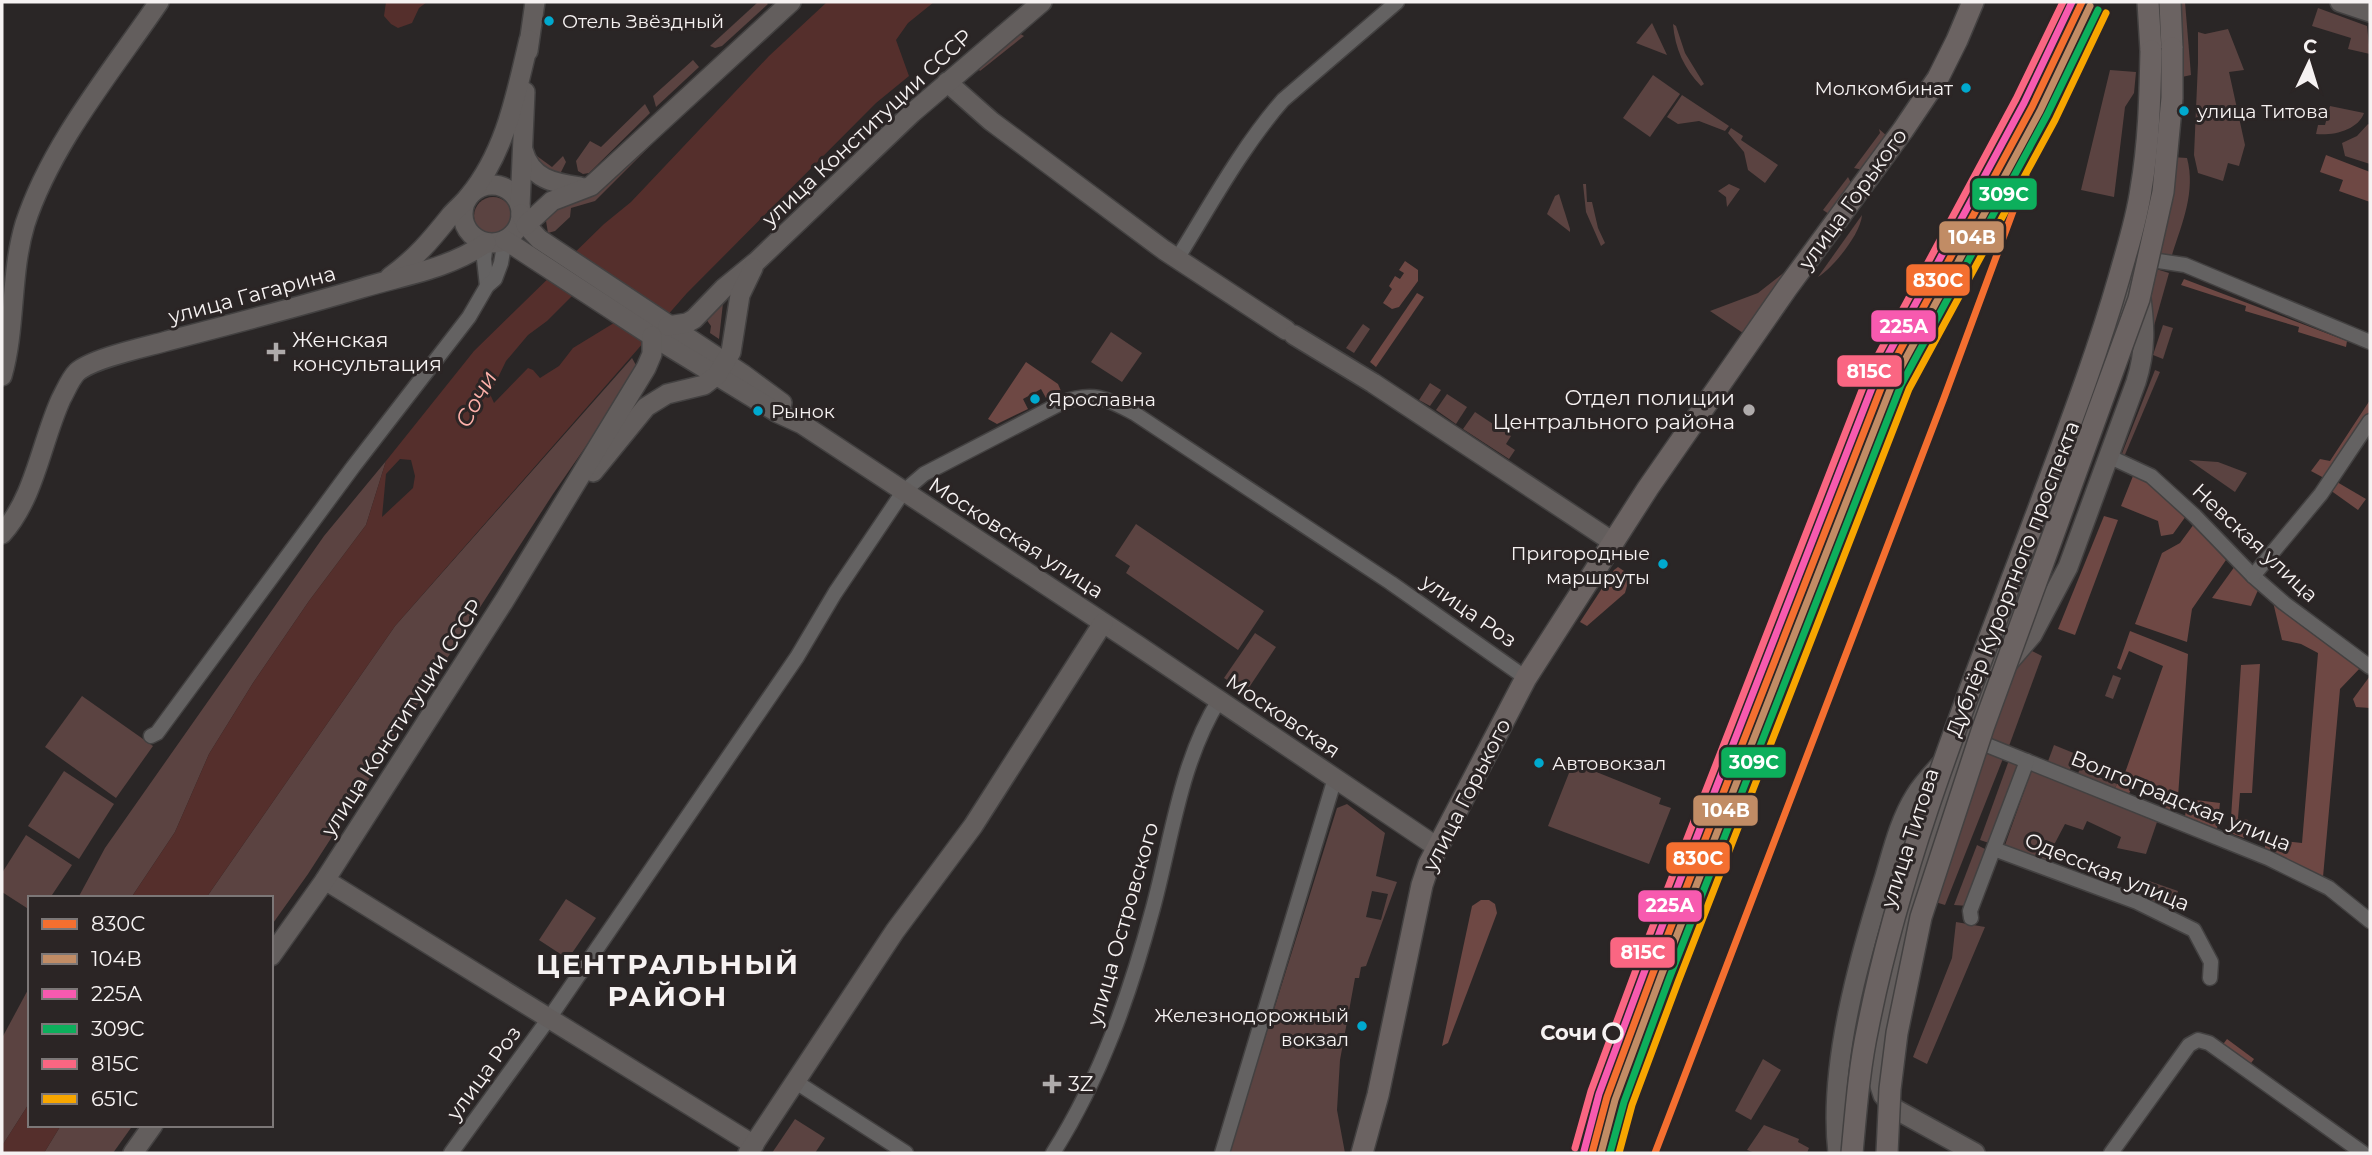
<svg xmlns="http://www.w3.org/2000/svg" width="2372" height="1155" font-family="Montserrat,sans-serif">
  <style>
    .green { fill: #5b4341; fill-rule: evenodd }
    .forest { fill: #6e4844 }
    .water { fill: #552f2c; fill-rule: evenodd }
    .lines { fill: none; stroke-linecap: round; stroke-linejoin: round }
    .street-casing { stroke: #434141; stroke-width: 17 }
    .secondary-casing { stroke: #434141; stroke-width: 22 }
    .primary-casing { stroke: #434141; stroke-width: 24 }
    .street { stroke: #646262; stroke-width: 14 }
    .secondary { stroke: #635e5d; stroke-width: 19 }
    .primary { stroke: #6b6362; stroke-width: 21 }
    .rail { stroke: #605c5c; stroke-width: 3.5 }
    .primary-bridge-casing { stroke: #434141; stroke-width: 24; stroke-linecap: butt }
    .primary-bridge { stroke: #6b6362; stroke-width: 21 }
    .rail-1-casing { stroke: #2b2525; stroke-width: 12 }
    .rail-2-casing { stroke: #2b2525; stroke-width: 12 }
    .rail-3-casing { stroke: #2b2525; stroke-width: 12 }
    .rail-4-casing { stroke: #2b2525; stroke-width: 12 }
    .rail-5-casing { stroke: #2b2525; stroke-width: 12 }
    .rail-6-casing { stroke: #2b2525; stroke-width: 12 }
    .rail-1 { stroke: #f46f30; stroke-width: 7 }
    .rail-2 { stroke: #c18c65; stroke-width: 7 }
    .rail-3 { stroke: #f75aaf; stroke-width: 7 }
    .rail-4 { stroke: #0daf5c; stroke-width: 7 }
    .rail-5 { stroke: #fa6682; stroke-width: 7 }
    .rail-6 { stroke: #f7a600; stroke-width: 7 }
    .bus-dot { fill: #00a9ce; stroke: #2b2525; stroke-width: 2.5 }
    .poi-dot { fill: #afabab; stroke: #2b2525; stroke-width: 2.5 }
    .stop-dot { fill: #2b2525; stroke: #f6f2f2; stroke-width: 3.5 }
    .labels { text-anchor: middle; stroke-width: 6; stroke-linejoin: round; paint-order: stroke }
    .bus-label { font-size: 19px; fill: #f6f2f2; stroke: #2b2525; text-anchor: start }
    .street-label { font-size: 21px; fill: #f6f2f2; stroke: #2b2525 }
    .poi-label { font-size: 21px; fill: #f6f2f2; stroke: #2b2525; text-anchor: start }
    .stop-label { font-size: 21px; font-weight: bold; fill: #f6f2f2; stroke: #2b2525; text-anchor: end }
    .water-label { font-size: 23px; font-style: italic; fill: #feb1aa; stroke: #2b2525 }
    .district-label { font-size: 28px; font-weight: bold; letter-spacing: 2px; fill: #f6f2f2; stroke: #2b2525 }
    .line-badge { stroke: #2b2525; stroke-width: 2.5 }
    .badge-label { font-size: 19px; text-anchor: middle; font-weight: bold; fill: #fff }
  </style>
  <rect width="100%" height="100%" fill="#2a2626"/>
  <g class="green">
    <path d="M758,2h8l2,2 -46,42 -7,2 -5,-2z"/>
    <path d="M2179,2h6l6,73 -9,2z"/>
    <path d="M2318,8l49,18 3,28 -22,-5 3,-11 -39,-12z"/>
    <path d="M1652,23l15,32 -31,-12z"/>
    <path d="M1673,24l3,2 9,27 19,31 -3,2c-17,-18 -26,-37 -28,-62z"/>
    <path d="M2228,29l16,41 -15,2 16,73 -6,21 -11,-3 -5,18 -25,-8 -4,-18 4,-92v-31l7,2z"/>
    <path d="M1017,32l7,4 -44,35 -3,-3z"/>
    <path d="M693,60l6,7 -43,40 -3,-11z"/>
    <path d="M2110,70l26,2 -2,21 -9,14 -11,90 -33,-7z"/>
    <path d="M1653,75l27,19 -30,43 -27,-19z"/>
    <path d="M1682,95l47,31 -4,5 -26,-10 -21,3 -11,-7z"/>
    <path d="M645,104l5,9 -61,60 -6,1 -5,-3 -2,-10 14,-20 11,6z"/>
    <path d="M2330,106l34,7c-6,17 -31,23 -48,21l2,-9h7z"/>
    <path d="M2368,124l2,1v39l-25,-8 -3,-13 15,-7z"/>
    <path d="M1731,128l12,8 -2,4 37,25 -13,18 -17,-13 -4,-18 -16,-19z"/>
    <path d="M1879,129l8,7 -24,34 -9,-2 26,-35z"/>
    <path d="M650,138v8l-55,55 -24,7 -1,9 -15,14 -7,2 -2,-12 1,-11z"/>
    <path d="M530,151l22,16 11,-11 3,6 -6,12 -19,-3z"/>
    <path d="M2172,157l15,1c9,34 -5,65 -15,97l-16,-1z"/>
    <path d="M1848,177l4,8 -23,29 -6,-4z"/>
    <path d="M1583,184h3l1,18h5l6,26 7,15 -4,3 -15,-34z"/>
    <path d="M1729,184l11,5 -13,18 -1,-10 -8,-6z"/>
    <path d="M1559,194l11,35v3l-23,-18 8,-18z"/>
    <circle cx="493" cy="216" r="19"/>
    <path d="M1862,215c-1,18 -28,52 -44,62z"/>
    <path d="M1791,267l-48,66 -33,-22 48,-18z"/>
    <path d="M2153,268l16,5 -19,67 -5,-36z"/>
    <path d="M724,294l-5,45 -9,-6 1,-7 -5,-7z"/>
    <path d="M1363,324l7,5 -16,24 -8,-5z"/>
    <path d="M2163,325l10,3 -10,31 -10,-4z"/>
    <path d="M1111,332l31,21 -20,29 -31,-20z"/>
    <path d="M632,358l5,9v5l-84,122 -245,380 -37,52v-28h-65l189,-272z"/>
    <path d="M2155,370l5,2 -36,85 -3,-1z"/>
    <path d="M1430,383l11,7 -11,16 -11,-6z"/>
    <path d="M1447,394l20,13 -11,17 -20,-14z"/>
    <path d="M1475,412l36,24 -5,8 9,6 -6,9 -46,-30z"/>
    <path d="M2189,460l29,2 29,11 -12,19z"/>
    <path d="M386,461l-20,64 -57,76 -56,82 -44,71 -34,78 -44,66h-53l27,-50 219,-312z"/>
    <path d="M1136,524l128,87 -26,39 -112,-77 4,-7 -15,-10z"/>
    <path d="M1255,633l21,14 -30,45 -22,-14z"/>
    <path d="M2028,649l14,7 -33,90 -20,-8 24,-69z"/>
    <path d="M2113,675l8,3 -8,21 -8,-3z"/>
    <path d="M82,696l71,50 -37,52 -71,-51z"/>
    <path d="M2054,745l22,9 -7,18 -22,-8z"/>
    <path d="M1984,749l20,7 -59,149 -13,-4z"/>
    <path d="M2085,756l4,3 -4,13 32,12 -4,8 -36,-16z"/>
    <path d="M2009,760l12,4 -29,80 -12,-4z"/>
    <path d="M1577,767l12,2 72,29 -2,6 12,4 -22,56 -101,-38 21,-53z"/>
    <path d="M2032,769l125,53 -11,32 -29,-6 4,-11 -34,-16 -4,9 -18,-6 -19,36 -41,-15z"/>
    <path d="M64,771l50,33 -35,55 -51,-33z"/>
    <path d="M1347,804l38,29 -9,43 21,6 -31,84 -5,1 -2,11h-4l-15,82 -3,50 8,43h-116l108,-345zM1372,891l16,3 -7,26 -15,-3z"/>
    <path d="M26,835l46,30 -22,33h-20v12l-28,-18v-19z"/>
    <path d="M1977,845l12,6 -21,55 -14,-1z"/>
    <path d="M2149,881l29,10 -8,21 -28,-12z"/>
    <path d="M566,899l30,19 -28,41 -29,-19z"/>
    <path d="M1956,922l29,5 -58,137 -14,-7 39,-99z"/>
    <path d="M30,986v116l-28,44v-108z"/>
    <path d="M1763,1059l18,11 -30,50 -16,-9z"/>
    <path d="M795,1119l30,19 -10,15h-43z"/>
    <path d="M61,1125h72l-20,28h-69z"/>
    <path d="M1764,1125l35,14 -1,3 11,6 -2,5h-52l-8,-3z"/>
  </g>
  <g class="forest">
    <path d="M2326,155l44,17v30l-31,-11 4,-11 -23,-8z"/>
    <path d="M1405,261l13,9v11l-19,26 -7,2 -9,-6 9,-14 -3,-3 6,-10 5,3 4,-6 -5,-3z"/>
    <path d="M2184,279l163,62 -1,6 -48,-15 1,-5 -54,-16 1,-5 -65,-21z"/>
    <path d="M1417,293l7,4 -48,70 -6,-5z"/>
    <path d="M1026,362l32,22 3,7 -15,7 -5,-9 -18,10 5,10 -31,15 -9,-5z"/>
    <path d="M2370,400v14l-46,64 -13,-7 9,-12 10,2z"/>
    <path d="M2133,476l15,6 38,34 -13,18 -12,2 -3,-15 -37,-15z"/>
    <path d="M2337,482l29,17 -8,11 -28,-20z"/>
    <path d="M2104,516l14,4 -43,115 -17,-6z"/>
    <path d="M2194,524l32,36 -34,49 -5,33 -52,-18 27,-71 18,-10z"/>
    <path d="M2235,566l24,22 -8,18 -39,-8z"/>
    <path d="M1618,567l12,8 -5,18 -38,33 -7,-4 34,-52z"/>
    <path d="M2273,602l89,64 -22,23 -17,188 -58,-28v-10l37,4 16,-190 -17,-9 -19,-4z"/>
    <path d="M2130,631l58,23 -10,143 -10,17 -5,-4 3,-13 -31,-14 -8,14 -14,-5 4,-8h4l42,-118 -34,-15 -8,19 -4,-2z"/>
    <path d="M2260,664l-8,129h-12l-2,25 10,2 -4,18 -14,-5 11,-168z"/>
    <path d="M2370,676v32l-14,-1 -3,-8z"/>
    <path d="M2188,799l32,4 -3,26 -32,-13z"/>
    <path d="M1481,900h8l6,4 2,9 -49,130 -6,3 30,-140z"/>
    <path d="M2227,1039l27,20 -5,7 -28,-19z"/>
  </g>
  <g class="water">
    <path d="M386,2h41l-8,6 -7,15 -14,5 -7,-4 -7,-8z"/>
    <path d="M827,2h107l-26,21 -12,17 13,36 -33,27 -189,190 -292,333 -189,272h-75l44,-66 34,-78 44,-71 56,-82 57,-76 20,-64 88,-110 130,-127 27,-22 138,-146zM577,291l50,24 -54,33 -14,18 -19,12 -7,-8 -5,-2 -34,35 -4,-9 16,-33 22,-26 19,-14zM400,459l11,1 4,16 -2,12 -31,29 4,-43z"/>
    <path d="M30,1102v23h31l-17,28h-42v-7z"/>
  </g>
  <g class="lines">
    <defs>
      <g id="street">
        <path d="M486,243l-2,16 3,27"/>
        <path d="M2139,258l46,7 185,77"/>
        <path d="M1177,259c33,-53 64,-111 106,-159l114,-98"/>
        <path d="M2108,456l43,20 44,40 58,60 31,27 86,64"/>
        <path d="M2253,576l68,-82 49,-73"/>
        <path d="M151,736l6,-3 196,-266 116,-150 18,-31 8,-7 6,-16 4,-23"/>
        <path d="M1972,739l296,119 61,30 41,33"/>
        <path d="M1994,849l143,53 57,28 17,32 -1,16"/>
        <path d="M1971,918l-1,-7 57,-150"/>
        <path d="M796,1082l110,71"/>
        <path d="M451,1153l99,-136 247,-360 38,-64 68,-101 21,-18 137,-71c31,-12 45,-5 73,10l257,170 135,95"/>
        <path d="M1053,1153c48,-76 77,-159 100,-245 19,-70 27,-145 66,-208"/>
        <path d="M1222,1153l113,-375"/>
        <path d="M2111,1153l78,-108 9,-5 11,3 154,110"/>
      </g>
      <g id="secondary">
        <path d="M2340,2l30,10"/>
        <path d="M528,51l7,-49"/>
        <path d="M947,82l44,39 173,129 122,80"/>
        <path d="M523,150c8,29 30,33 57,37"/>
        <circle cx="492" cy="214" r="29"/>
        <path d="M520,206l5,-114"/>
        <path d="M521,214l5,11 13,14 205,136 38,28"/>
        <path d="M526,225l26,-24 39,-15 200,-184"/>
        <path d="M505,240l147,96 126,77 24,11 335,221 300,202"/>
        <path d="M390,277c26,-19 41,-37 61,-62 6,-7 13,-12 18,-19 37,-45 47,-102 60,-156"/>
        <path d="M668,326l19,-3 7,-4 30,-31 33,-27 155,-148 130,-111"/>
        <path d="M1294,335l79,48 240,159"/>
        <path d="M2105,365l23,-72 20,-88"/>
        <path d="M2,376c14,-49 8,-102 23,-152 26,-80 87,-153 134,-222"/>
        <path d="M593,472l53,-65 21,-13 37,-9 13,-10 14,-23 9,-57 13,-27"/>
        <path d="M2,534c33,-37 39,-91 59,-135 5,-9 9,-20 16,-27 16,-14 69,-25 90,-31 66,-17 131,-34 195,-53 43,-13 86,-19 124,-45"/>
        <path d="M2007,664l25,-29 36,-68 68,-185c10,-31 9,-58 4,-90"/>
        <path d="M325,880l429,265"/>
        <path d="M271,956l54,-76 179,-279 142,-233 6,-14v-18"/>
        <path d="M133,1153l20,-28"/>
        <path d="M748,1153l147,-222 78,-105 130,-203"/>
        <path d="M1838,1153c-10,-86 21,-195 47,-277 8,-27 15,-56 30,-80 7,-12 17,-22 27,-33"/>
        <path d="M1975,1153l-80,-44 -12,-14 -6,-18 16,-106 31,-109 44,-128 118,-318"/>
      </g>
      <g id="primary">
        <path d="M2148,2l3,49"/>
        <path d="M2170,2l2,46"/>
        <path d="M1362,1153l16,-58 44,-210 7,-21 97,-186 122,-190 139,-200 116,-158 35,-52 19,-38 16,-38"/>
      </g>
    </defs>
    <use href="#street" class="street-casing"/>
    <use href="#secondary" class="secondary-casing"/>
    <use href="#primary" class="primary-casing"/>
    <use href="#street" class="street"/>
    <use href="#secondary" class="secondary"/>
    <use href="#primary" class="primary"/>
    <path class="rail" d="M1956,306l53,-134"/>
    <defs>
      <g id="primary-bridge">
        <path d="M1852,1153c4,-42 7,-84 16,-126 35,-177 106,-346 169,-514 29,-78 59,-155 82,-235 8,-29 18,-59 22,-89 8,-46 9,-92 10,-138"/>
        <path d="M1887,1153l3,-64 7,-56 24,-116 62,-189 156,-429 24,-107 9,-94v-50"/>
      </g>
    </defs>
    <use href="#primary-bridge" class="primary-bridge-casing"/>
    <use href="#primary-bridge" class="primary-bridge"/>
    <defs>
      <g id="rail-1">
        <path d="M1592,1153l15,-56 46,-124 232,-595 147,-271 50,-105"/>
        <path d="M1655,1153l289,-755 82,-222"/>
      </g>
      <path id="rail-2" d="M1601,1153l14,-53 46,-124 232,-594 147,-271 50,-105"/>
      <path id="rail-3" d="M1584,1151l15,-57 46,-124 232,-595 147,-272 48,-101"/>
      <path id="rail-4" d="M1610,1153l14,-51 45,-123 232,-594 146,-270 51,-105"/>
      <path id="rail-5" d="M1575,1148l16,-57 46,-124 232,-595 147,-273 47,-97"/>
      <path id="rail-6" d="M1619,1153l13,-48 46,-123 231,-593 146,-269 51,-107"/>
    </defs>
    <use href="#rail-1" class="rail-1-casing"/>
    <use href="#rail-2" class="rail-2-casing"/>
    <use href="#rail-3" class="rail-3-casing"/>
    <use href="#rail-4" class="rail-4-casing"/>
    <use href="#rail-5" class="rail-5-casing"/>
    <use href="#rail-6" class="rail-6-casing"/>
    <use href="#rail-1" class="rail-1"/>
    <use href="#rail-2" class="rail-2"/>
    <use href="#rail-3" class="rail-3"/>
    <use href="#rail-4" class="rail-4"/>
    <use href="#rail-5" class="rail-5"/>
    <use href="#rail-6" class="rail-6"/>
  </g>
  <g class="bus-dot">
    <circle cx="549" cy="21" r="6"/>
    <circle cx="1966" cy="88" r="6"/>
    <circle cx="2184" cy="111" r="6"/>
    <circle cx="1035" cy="399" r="6"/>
    <circle cx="758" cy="411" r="6"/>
    <circle cx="1663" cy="564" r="6"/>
    <circle cx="1539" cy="763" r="6"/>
    <circle cx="1362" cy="1026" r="6"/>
  </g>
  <g class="poi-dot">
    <path d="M272.5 341.5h7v7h7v7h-7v7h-7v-7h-7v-7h7z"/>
    <circle cx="1749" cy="410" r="7"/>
    <path d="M1048.5 1073.5h7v7h7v7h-7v7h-7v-7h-7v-7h7z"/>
  </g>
  <circle class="stop-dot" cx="1613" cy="1033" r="9"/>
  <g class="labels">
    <g class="bus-label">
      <text x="562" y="28">Отель Звёздный</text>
      <text x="1953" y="95" text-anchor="end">Молкомбинат</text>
      <text x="2197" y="118">улица Титова</text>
      <text x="1048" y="406">Ярославна</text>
      <text x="771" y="418">Рынок</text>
      <text x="1650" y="560" text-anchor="end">Пригородные<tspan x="1650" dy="24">маршруты</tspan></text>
      <text x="1552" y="770">Автовокзал</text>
      <text x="1349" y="1022" text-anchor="end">Железнодорожный<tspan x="1349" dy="24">вокзал</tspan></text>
    </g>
    <g class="street-label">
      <text transform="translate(867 128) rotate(-43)" y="7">улица Конституции СССР</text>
      <text transform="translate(1853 199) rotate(-54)" y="7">улица Горького</text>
      <text transform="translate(252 295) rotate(-15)" y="7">улица Гагарина</text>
      <text transform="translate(1016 538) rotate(33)" y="7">Московская улица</text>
      <text transform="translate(2255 543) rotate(43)" y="7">Невская улица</text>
      <text transform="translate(2013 579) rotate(-69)" y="7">Дублёр Курортного проспекта</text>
      <text transform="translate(1469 611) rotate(35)" y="7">улица Роз</text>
      <text transform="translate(1283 716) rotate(34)" y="7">Московская</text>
      <text transform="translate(402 718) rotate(-57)" y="7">улица Конституции СССР</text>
      <text transform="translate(1467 795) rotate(-63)" y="7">улица Горького</text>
      <text transform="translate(2181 801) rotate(22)" y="7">Волгоградская улица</text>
      <text transform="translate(1910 838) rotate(-72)" y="7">улица Титова</text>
      <text transform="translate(2107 872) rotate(22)" y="7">Одесская улица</text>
      <text transform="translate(1123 924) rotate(-74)" y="7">улица Островского</text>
      <text transform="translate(484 1073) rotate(-54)" y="7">улица Роз</text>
    </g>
    <g class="poi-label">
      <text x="292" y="347">Женская<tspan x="292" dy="24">консультация</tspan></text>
      <text x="1735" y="405" text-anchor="end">Отдел полиции<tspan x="1735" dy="24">Центрального района</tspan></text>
      <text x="1068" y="1091">3Z</text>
    </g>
    <g class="stop-label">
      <text x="1597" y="1040">Сочи</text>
    </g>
    <g class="water-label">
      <text transform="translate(476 399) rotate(-61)" y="8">Сочи</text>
    </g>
    <g class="district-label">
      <text x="668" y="974">ЦЕНТРАЛЬНЫЙ<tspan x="668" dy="32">РАЙОН</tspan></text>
    </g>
  </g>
  <g class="line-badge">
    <rect x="1971" y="177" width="67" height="34" rx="7" fill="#0daf5c"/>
    <rect x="1938" y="220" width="67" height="34" rx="7" fill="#c18c65"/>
    <rect x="1905" y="263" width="66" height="34" rx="7" fill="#f46f30"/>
    <rect x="1870" y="309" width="67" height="34" rx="7" fill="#f75aaf"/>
    <rect x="1836" y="354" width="67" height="34" rx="7" fill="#fa6682"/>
    <rect x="1720" y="746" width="67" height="33" rx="7" fill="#0daf5c"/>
    <rect x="1692" y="794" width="67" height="33" rx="7" fill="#c18c65"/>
    <rect x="1665" y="841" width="66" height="34" rx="7" fill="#f46f30"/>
    <rect x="1637" y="889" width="66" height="34" rx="7" fill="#f75aaf"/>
    <rect x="1609" y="936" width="67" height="33" rx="7" fill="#fa6682"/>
  </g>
  <g class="badge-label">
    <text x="2004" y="201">309С</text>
    <text x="1972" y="244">104В</text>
    <text x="1938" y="287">830С</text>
    <text x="1904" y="333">225А</text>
    <text x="1869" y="378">815С</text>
    <text x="1754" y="769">309С</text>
    <text x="1726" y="817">104В</text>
    <text x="1698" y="865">830С</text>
    <text x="1670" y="912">225А</text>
    <text x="1643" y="959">815С</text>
  </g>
  <rect width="2372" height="1155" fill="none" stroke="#f6f2f2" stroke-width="7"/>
  <rect x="28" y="896" width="245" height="231" fill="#2b2525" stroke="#7c7777" stroke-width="2"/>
  <rect x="42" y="919" width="35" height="10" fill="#f46f30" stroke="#7c7777" stroke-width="2"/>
  <text x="91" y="931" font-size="21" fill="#f6f2f2">830С</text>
  <rect x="42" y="954" width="35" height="10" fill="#c18c65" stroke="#7c7777" stroke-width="2"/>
  <text x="91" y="966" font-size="21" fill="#f6f2f2">104В</text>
  <rect x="42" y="989" width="35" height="10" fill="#f75aaf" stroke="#7c7777" stroke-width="2"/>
  <text x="91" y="1001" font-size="21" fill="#f6f2f2">225А</text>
  <rect x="42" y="1024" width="35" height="10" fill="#0daf5c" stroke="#7c7777" stroke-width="2"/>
  <text x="91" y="1036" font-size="21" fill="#f6f2f2">309С</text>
  <rect x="42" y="1059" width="35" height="10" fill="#fa6682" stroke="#7c7777" stroke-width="2"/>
  <text x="91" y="1071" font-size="21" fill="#f6f2f2">815С</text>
  <rect x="42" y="1094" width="35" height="10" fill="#f7a600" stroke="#7c7777" stroke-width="2"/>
  <text x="91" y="1106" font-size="21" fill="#f6f2f2">651С</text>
  <g transform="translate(2309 63) rotate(4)" stroke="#2b2525" stroke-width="5" paint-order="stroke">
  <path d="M0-5L12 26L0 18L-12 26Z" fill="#f6f2f2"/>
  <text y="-10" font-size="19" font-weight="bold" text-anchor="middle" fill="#f6f2f2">С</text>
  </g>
</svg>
